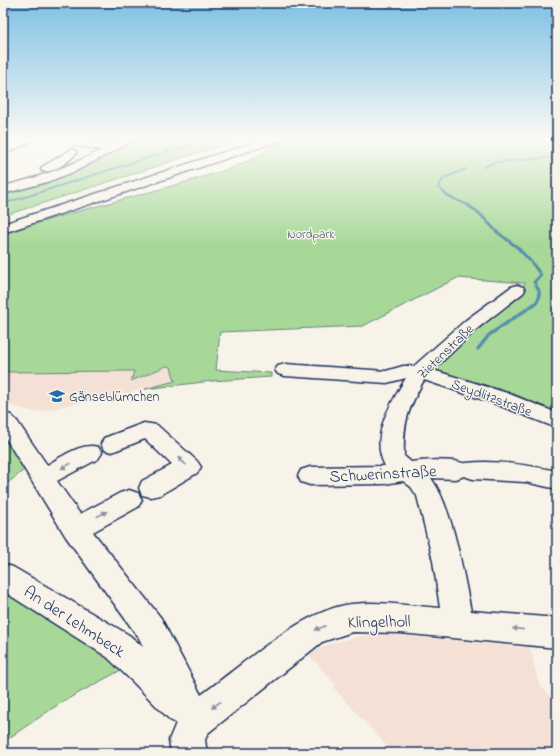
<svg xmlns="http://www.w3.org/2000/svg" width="560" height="756" font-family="'Indie Flower',sans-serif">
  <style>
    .built { fill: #f4e0d5 }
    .green { fill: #a8d898; stroke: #62847b }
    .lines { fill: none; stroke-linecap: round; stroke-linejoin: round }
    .stream-far2 { stroke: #5991aa; stroke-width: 2 }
    .stream-far1 { stroke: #5991aa; stroke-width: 3 }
    .stream { stroke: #5991aa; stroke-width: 3.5 }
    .minor-casing { stroke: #1b2f5e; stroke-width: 3 }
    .highway-casing { stroke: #1b2f5e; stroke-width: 3 }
    .minor { fill: #f7f3e8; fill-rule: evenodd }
    .highway { fill: #f7f3e8; fill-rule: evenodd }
    .oneway { fill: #8991a3 }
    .labels { text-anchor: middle; stroke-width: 3; stroke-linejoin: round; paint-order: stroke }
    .far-park-label { font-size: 12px; fill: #3e596c; stroke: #f7f3e8 }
    .street-label { font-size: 14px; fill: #1b2f5e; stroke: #f7f3e8 }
    .poi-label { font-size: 14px; fill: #1b2f5e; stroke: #f7f3e8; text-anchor: start }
    .near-street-label { font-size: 17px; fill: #1b2f5e; stroke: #f7f3e8 }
  </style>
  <rect width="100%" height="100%" fill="#f7f3e8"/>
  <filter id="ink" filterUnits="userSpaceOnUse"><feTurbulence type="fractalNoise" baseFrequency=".025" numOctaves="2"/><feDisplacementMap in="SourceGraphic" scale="8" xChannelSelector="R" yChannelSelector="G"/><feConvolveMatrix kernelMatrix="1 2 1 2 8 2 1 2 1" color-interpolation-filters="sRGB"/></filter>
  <g filter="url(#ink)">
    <g class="built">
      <path d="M167,366h4l4,15 -30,8 -109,23 -33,-8v-32l132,-1 -4,9z"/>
      <path d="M383,634l147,14 9,37 18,17v51h-164l-59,-65 2,-3 -28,-31 24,-11 34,-8z"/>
    </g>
    <g class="green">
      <path d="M137,139h104l-238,77v-24l65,-18z"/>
      <path d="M286,139h271v274l-47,-21 -78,-21c18,-15 33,-31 50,-47 15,-15 35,-21 43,-41l-68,-5 -94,48 -143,6 -4,38 55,3v4l-59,4 -67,8 30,-8 -4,-14 -4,-1 -36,15 3,-10 -131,1v-138c75,-25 151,-41 226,-65 8,-3 18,-7 25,-11 11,-6 20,-15 32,-19z"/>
      <path d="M3,428l27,37 -27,22z"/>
      <path d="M3,584l131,79 -72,39 -59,40z"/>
    </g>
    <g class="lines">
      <g class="stream-far2">
        <path d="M484,167l11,-5 62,-5"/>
        <path d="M466,169l-22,9 -6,9 10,9 22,10"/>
        <path d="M3,204l162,-52 26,-6 5,-5 6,-2"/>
      </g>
      <path class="stream-far1" d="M468,205l12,9 17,18 20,15 15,16 9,12 -7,7 5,8v4"/>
      <path class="stream" d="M478,349l11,-14 47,-32 3,-5v-5"/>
      <defs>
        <g id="minor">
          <path d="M23,139h13l-33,16v-7z"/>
          <path d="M76,139h10l-2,3 28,3 11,-6h13l-60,32 -29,11 -44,12v-8c36,-8 66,-20 99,-36l-27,-4 -2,-2z"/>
          <path d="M72,149l5,3c-6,8 -24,22 -35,19l-1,-2 1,-2z"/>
          <path d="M517,285l6,2 2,3 -2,3 -45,35 -45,42 74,23 50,20v15l-64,-25 -69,-23c-16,29 -21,42 -20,76l7,6c14,-2 28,-2 43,-1 4,0 8,3 12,2 30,-3 61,2 91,8v18l-32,-7 -52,-3 -9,-3 -8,3 -25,-1c22,30 32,95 40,133l86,7v30l-157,-15 -48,-1 -30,10 -114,91 -3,7 2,13h-36l-2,-13 7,-17 -6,-3 -36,-37 -27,-26 -104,-66v-27l10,3 116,68 14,12 -4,-9 -73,-101 -63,-103v-21l8,2 6,6 30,44c15,-8 34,-23 51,-18l4,6 -4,6 -41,22 23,33 40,-21 9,-3 9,3 4,7 -4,7 -45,25 68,86 40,77c40,-29 102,-86 151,-91 29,-3 60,2 88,4l-7,-47 -16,-65 -6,-9 -8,-6 -19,3 -74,1 -9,-3 -3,-6 3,-6 9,-3 75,-1c-16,-29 6,-63 21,-88l-19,5 -102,-7 -7,-2 -3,-4 3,-4 7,-2 101,7 17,-5h11l52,-46 45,-33z"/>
          <path d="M144,423l13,2 40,36 4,6 -4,6 -37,22 -9,2 -9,-2 -3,-7 3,-7 30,-16 -27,-26 -33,13 -8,-2 -3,-6 3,-6z"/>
        </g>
        <path id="highway" d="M264,139h16l-1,2 -276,92v-9z"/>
      </defs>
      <use href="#minor" class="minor-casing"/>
      <use href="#highway" class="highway-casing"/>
      <use href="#minor" class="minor"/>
      <use href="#highway" class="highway"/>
    </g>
    <defs><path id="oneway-solid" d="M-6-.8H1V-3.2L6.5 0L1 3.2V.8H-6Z"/></defs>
    <g class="oneway">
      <use href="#oneway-solid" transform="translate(182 461) rotate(-137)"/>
      <use href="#oneway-solid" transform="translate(66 466) rotate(153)"/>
      <use href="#oneway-solid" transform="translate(102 514) rotate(-28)"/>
      <use href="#oneway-solid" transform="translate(320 628) rotate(157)"/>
      <use href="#oneway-solid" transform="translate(518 629) rotate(-174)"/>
      <use href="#oneway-solid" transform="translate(216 705) rotate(142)"/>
    </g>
  </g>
  <linearGradient id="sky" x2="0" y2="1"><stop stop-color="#7fc0e4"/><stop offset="0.57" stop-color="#fbfaf5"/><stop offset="1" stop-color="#fbfaf5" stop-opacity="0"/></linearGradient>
  <rect width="560" height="245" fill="url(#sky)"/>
  <defs>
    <symbol id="school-bare" viewBox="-9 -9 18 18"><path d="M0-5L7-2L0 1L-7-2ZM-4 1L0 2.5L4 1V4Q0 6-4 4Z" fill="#1f6fb2" stroke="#f7f3e8" stroke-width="2.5" paint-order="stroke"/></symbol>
  </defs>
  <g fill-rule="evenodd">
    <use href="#school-bare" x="46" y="385" width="22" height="22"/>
  </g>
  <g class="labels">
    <g class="far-park-label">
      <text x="311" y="238">Nordpark</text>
    </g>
    <g class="street-label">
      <text transform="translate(445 351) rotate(-44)" y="5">Zietenstraße</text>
      <text transform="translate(492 397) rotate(20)" y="5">Seydlitzstraße</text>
    </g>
    <g class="poi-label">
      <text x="69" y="401">Gänseblümchen</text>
    </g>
    <g class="near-street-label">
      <text transform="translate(383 473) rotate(-3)" y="6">Schwerinstraße</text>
      <text transform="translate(75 621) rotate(33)" y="6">An der Lehmbeck</text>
      <text transform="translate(379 621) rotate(-1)" y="6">Klingelholl</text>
    </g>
  </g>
  <rect width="560" height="756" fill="none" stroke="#f7f3e8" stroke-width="16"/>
  <rect x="8" y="8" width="544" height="740" fill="none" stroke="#1b2f5e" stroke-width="1.5" filter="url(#ink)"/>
</svg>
